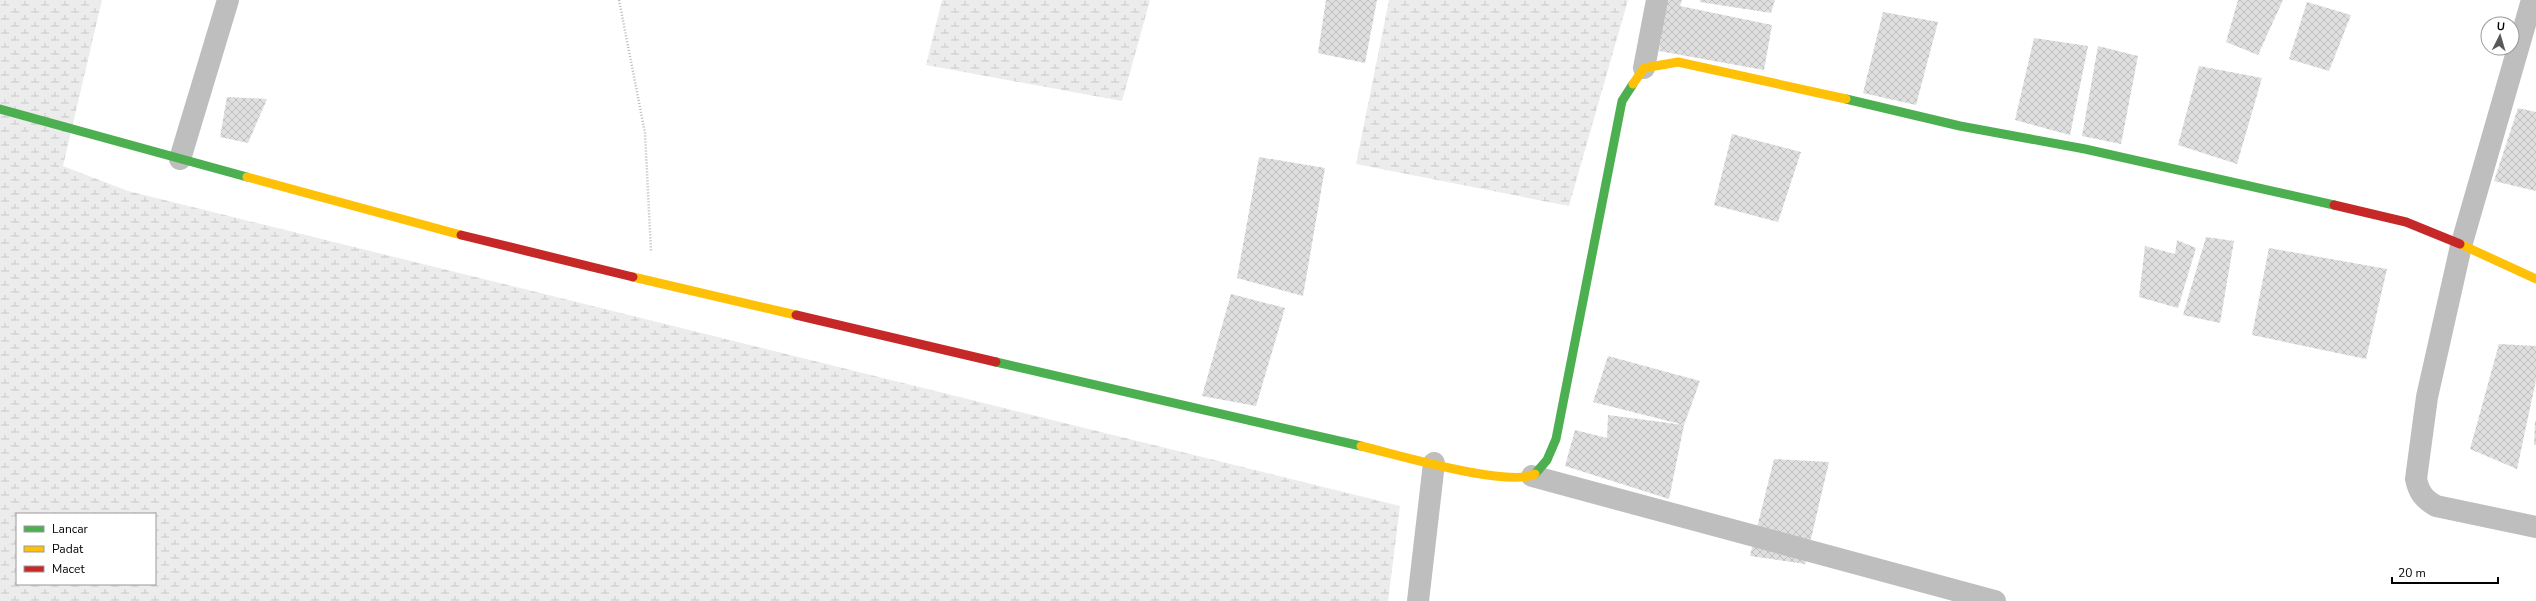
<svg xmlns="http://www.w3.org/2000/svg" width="2536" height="601" font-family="'Nunito Sans',sans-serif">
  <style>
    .wetland { fill: url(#wetland-marsh); fill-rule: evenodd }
    .building { fill: url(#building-cross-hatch) }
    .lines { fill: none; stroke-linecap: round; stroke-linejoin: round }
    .path { stroke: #b9b9b9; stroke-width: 2.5; stroke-dasharray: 1 2; stroke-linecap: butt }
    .street { stroke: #bebebe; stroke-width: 22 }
    .fast { stroke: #4caf50; stroke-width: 9 }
    .slow { stroke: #ffc107; stroke-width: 9 }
    .jam { stroke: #c62828; stroke-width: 9 }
  </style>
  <defs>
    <pattern id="wetland-marsh" width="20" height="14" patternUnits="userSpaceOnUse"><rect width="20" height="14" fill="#ececec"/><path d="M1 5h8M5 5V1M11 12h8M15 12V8" fill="none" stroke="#c9c9c9"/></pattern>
    <pattern id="building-cross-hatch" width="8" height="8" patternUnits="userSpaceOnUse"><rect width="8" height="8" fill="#dfdfdf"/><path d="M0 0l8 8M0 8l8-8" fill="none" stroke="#bebebe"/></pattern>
  </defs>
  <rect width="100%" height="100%" fill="#fff"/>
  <g class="wetland">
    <path d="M0,0h102l-39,166 65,25 1272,315 -12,95h-1388zM17,514h138v70h-138z"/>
    <path d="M942,0h208l-28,101 -196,-36z"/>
    <path d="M1389,0h239l-59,206 -213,-42z"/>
  </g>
  <g class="building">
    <path d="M1326,0h51l-12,63 -47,-10z"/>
    <path d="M1666,0h16l-2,6 92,19 -8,45 -105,-19z"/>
    <path d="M1700,0h75l-4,13 -71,-11z"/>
    <path d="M2238,0h45l-25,55 -32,-13z"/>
    <path d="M2307,2l44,13 -22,56 -40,-12z"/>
    <path d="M1883,12l55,10 -22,83 -53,-12z"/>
    <path d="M2034,38l54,8 -18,89 -55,-15z"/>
    <path d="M2098,46l40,10 -17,88 -39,-8z"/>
    <path d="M2199,66l63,12 -25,86 -59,-19z"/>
    <path d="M227,97l40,2 -19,44 -28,-6z"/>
    <path d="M2518,108l18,4v79l-42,-10z"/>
    <path d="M1732,134l69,18 -23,70 -64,-17z"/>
    <path d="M1259,157l66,11 -22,128 -66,-18z"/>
    <path d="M2206,237l28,4 -14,82 -37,-8z"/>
    <path d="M2177,240l19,8 -18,60 -39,-11 6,-51 30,8z"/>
    <path d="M2269,248l118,21 -21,90 -114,-24z"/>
    <path d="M1231,294l54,14 -29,98 -54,-10z"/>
    <path d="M2499,344l37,2v34l-19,89 -47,-20z"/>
    <path d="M1608,356l92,25 -16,44 -15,74 -104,-33 10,-36 32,8 1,-23 76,10 -91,-23z"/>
    <path d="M2535,421h1v24h-2z"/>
    <path d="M1774,459l55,3 -24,102 -55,-8z"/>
  </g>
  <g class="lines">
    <path class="path" d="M619,0l26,133 6,118"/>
    <g class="street">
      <path d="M2532,0l-71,246 -34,151 -11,82c3,14 8,20 20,27l100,21"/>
      <path d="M1644,68l13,-68"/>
      <path d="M180,159l48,-159"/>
      <path d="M1532,476l463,125"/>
      <path d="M1418,601l16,-138"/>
    </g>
    <g class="fast">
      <path d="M1846,99l114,27 125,23 249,56"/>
      <path d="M0,109l247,68"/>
      <path d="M996,362l365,84"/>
      <path d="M1535,474l12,-14 9,-21 66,-338 11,-17"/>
    </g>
    <g class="slow">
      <path d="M1633,84l11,-16 34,-6 168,37"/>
      <path d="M247,177l214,58"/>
      <path d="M2460,244l76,35"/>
      <path d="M633,277l163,38"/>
      <path d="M1361,446c34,8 147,42 174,28"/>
    </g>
    <g class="jam">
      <path d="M2334,205l72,17 54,22"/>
      <path d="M461,235l172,42"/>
      <path d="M796,315l200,47"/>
    </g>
  </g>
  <rect x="16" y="513" width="140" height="72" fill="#ffffff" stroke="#999999"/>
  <rect x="24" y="526" width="20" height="6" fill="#4caf50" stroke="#999999"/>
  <text x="52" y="533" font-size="12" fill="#000000">Lancar</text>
  <rect x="24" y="546" width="20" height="6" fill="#ffc107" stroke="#999999"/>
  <text x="52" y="553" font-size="12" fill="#000000">Padat</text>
  <rect x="24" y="566" width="20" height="6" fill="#c62828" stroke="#999999"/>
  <text x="52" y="573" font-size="12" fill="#000000">Macet</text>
  <g transform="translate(2500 36) rotate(5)"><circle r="19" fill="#ffffff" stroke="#999999"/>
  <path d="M0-3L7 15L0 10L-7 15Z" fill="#595959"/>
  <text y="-6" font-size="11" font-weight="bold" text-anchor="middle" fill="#000000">U</text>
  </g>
  <path d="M2392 577v6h106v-6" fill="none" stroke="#000000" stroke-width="2"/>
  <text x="2398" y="577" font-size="12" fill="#000000" stroke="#ffffff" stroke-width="3" paint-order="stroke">20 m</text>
</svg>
